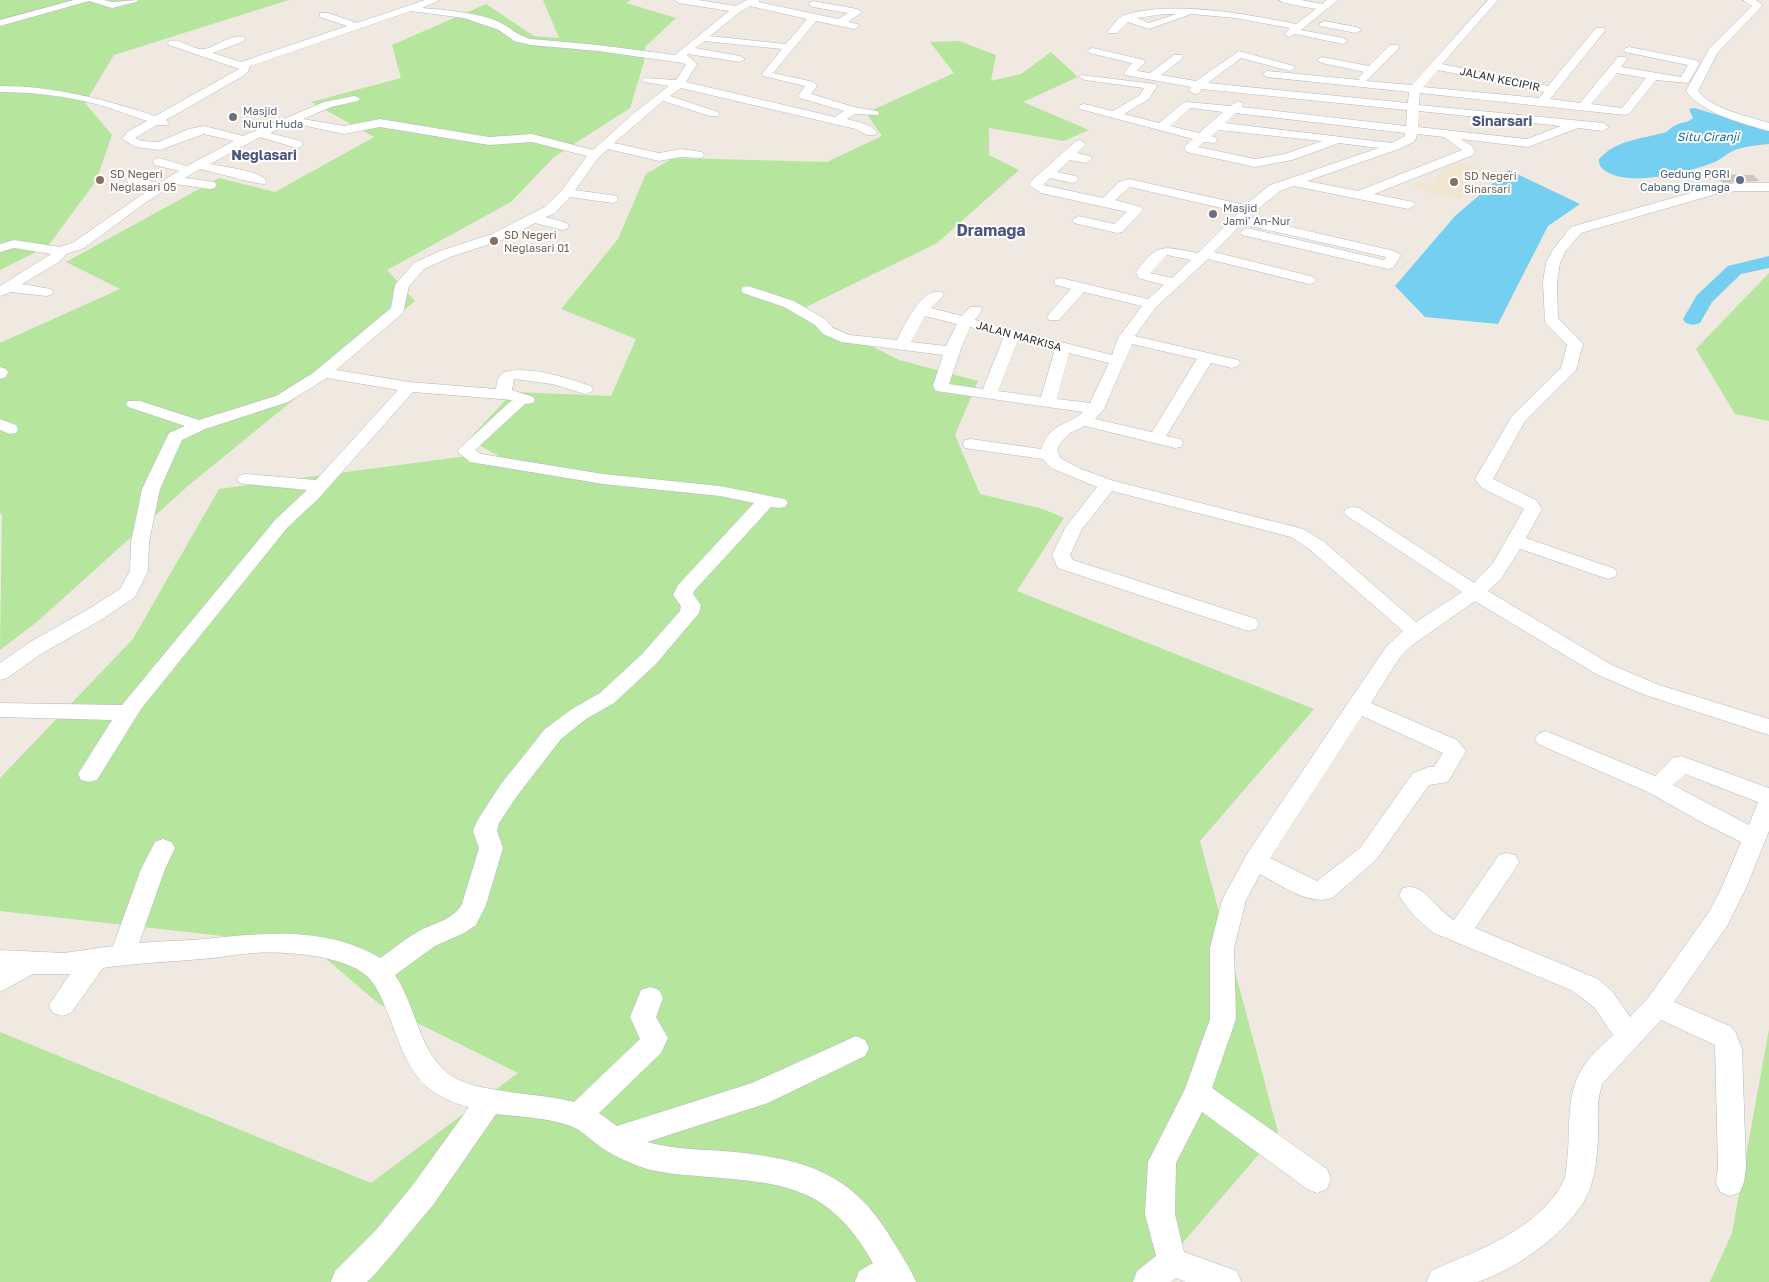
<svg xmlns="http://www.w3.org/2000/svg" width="1769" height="1282" font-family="'Golos Text',sans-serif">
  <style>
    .education { fill: #f0e6d1 }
    .green { fill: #b6e59e }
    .water { fill: #75cff0 }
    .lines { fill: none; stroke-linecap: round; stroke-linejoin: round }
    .river { fill: #75cff0; fill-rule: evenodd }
    .building { fill: #cbc7bf }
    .minor-casing { stroke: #b4b7c1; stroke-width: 1 }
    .minor { fill: #fff; fill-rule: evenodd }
    .worship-dot { fill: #6b7280; stroke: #fff; stroke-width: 2 }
    .education-dot { fill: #8d6e63; stroke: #fff; stroke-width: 2 }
    .service-dot { fill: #5c6f8a; stroke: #fff; stroke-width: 2 }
    .labels { text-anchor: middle; stroke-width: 4; stroke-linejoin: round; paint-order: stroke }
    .far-street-label { font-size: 11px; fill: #2e2e2e; stroke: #fff }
    .far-worship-label { font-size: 11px; fill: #5b616d; stroke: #fff; text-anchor: start }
    .far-education-label { font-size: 11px; fill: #785e54; stroke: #fff; text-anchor: start }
    .far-service-label { font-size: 11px; fill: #4e5e75; stroke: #fff; text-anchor: end }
    .far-water-label { font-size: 12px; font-style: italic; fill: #0d6fa3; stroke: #fff }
    .far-quarter-label { font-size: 14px; font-weight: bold; fill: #4d5680; stroke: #fff }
    .far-district-label { font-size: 16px; font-weight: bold; fill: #4d5680; stroke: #fff }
  </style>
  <rect width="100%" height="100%" fill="#efe9e1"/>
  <path class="education" d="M1451,162l35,8 -25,30 -49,-12 6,-7 13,3z"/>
  <g class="green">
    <path d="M0,0h289l-175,55 -29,48 27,32 -16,46 -48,65 -48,24z"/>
    <path d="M543,0h88l-5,3 50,15 -31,29 -1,15 -14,46 -76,49 -43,45 -124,68 28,31 -226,184 -151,136 -38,29 2,-136h-2v-171l120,-54 -54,-27 153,-84 56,14 99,-55 -63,-35 90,-24 -9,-33 94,-41 48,32 25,2z"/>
    <path d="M959,41l37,14 -5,26 30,-7 30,-22 27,25 -55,25 66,28 -25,11 -75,-13v27l30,15 -82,73 -137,67 99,50 79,21 -23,54 25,59 63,15 21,9 -47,73 297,118 -114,132 78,291 -129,150h-1149v-250l371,151 147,-110 -139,-69 -68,-58 -311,-35v-133l133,-139 86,-150 248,-33 33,1 -31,-18 44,-47 98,4 25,-57 -75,-30 57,-70 28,-65 27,-16 154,4 55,-26 -16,-23 88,-40 -24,-31z"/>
    <path d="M1769,273v148l-34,-7 -39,-65z"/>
    <path d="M1769,1029v253h-59l22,-49z"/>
  </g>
  <g class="water">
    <path d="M1694,108l75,22v14c-10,1 -21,2 -31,5 -8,2 -15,9 -23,13 -26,10 -80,24 -106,11 -6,-3 -11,-7 -10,-14 17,-19 42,-20 64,-26 6,-1 7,-6 13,-8 7,-3 12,-2 17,-7l-4,-9z"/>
    <path d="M1509,170l71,34 -32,22 -50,98 -73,-7 -30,-31 60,-70z"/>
  </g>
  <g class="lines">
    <path class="river" d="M1769,256v12l-28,6 -29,28 -12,21 -7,2 -7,-2 -3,-4 14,-24 31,-29z"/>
  </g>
  <path class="building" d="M1715,174l38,1 6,6 -36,2z"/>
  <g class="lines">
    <defs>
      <g id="minor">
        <path d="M74,0h30l8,2 26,-2 -2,2 -24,6 -23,-7 -89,25v-6z"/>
        <path d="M425,0h15l-18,8c24,2 47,4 70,11 15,5 25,17 39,20l67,6 77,10 54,-44 -50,-8 -5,-3h24l38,6 11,-6h13l-2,2 80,17 10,-6 -35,-6 -5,-3 5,-3 44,8 5,3 -14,10 10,2 1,2 -5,3 -38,-8 -43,52 41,9 3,4 -6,8 43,13 23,4 2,2 -2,2 -22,-1 -8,5c10,3 22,4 30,13l-2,3h-8l-11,-6 -175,-41 -11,8 48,16 2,2 -2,2h-8l-47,-15 -49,42 45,10 22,-4 21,3 2,3 -2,3 -21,-1 -22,4 -51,-12 -9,8 -24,33 42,6 1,3 -1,3 -5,1 -42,-6 -15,16 -9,4 21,6 2,3 -2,3 -5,1 -27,-7 -33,17 -52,17 -26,12 -15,17 -6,27 -67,57 73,12 87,7 1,-8 5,-8c25,-9 64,5 89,13l2,3 -2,3 -6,2 -33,-10 -38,-5 -2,11 21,7 2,3 -2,3 -8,1 -50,46 6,4 122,20 117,12 65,13 3,4 -3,4 -6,1 -8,-1 -77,84 -1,3 8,11 -2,8 -43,51 -42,39 -28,16 -25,20 -44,57 -18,27 -2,8 6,17 -17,57 -10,20 -12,8 -29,13 -40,29c14,21 20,47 31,70 7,14 17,27 31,34 27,14 84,14 117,23l66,-63 -10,-22 11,-27 9,-3 9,3 4,8 -7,19 12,21 -7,15 -62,60 18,13 135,-43 104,-47 9,4 4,8 -4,8 -97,47 -121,39c28,8 58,7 87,10 78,8 122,24 162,94 7,12 15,23 20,36h-61l4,-11 14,-8c-42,-75 -86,-80 -165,-86 -20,-2 -42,-3 -61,-8 -15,-5 -31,-12 -45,-21 -9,-6 -17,-15 -27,-20 -21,-10 -56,-11 -79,-14l-63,91 -56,67 -10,10h-36l4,-11 41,-41 36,-44 57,-79c-54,-14 -62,-43 -80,-91 -5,-12 -10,-26 -19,-37 -22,-24 -85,-28 -116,-26 -18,1 -35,5 -53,6 -32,3 -65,4 -98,9l-32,45 -9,3 -9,-3 -4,-8 21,-31h-37l-33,18v-42l64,3 49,-7 28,-77 14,-27 8,-3 8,3 4,6 -10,21 -26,74c21,-2 43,-2 65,-4 58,-6 123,-13 176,19 12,-8 23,-18 36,-25 15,-10 37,-12 46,-29l17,-56 -6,-17 4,-10 24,-37 44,-55 27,-20 28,-16 42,-39 38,-43 1,-5 -8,-11 5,-10 76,-82 -34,-7 -117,-12 -133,-22 -12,-10 1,-3 53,-49 -99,-8 -94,106 -32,30 -146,181 -44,71 -8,2 -8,-2 -3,-6 34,-54 -112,-3v-14l122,2 153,-185 32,-30 -61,-6 -6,-1 -3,-4 3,-4 6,-1 70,6 82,-90 -71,-12 -39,24 -83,27 -23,11 -22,49 -11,53 -1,29 -13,26 -34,23 -57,32 -37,26 -7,2v-17l30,-21 57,-32 33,-21 10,-18 1,-29 11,-53 25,-52 2,-4 16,-7 -57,-19 -2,-3 2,-3h12l59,19 77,-24 37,-23 78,-65 4,-23 19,-22 26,-12 52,-17 53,-27 17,-17 25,-34 -55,-14 -43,3 -109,-18 -36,7 -52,-11 -22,10 31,8 2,3 -2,3 -4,1 -37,-11 -50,27c14,3 48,6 57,17l-2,3c-5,1 -55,-13 -65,-15l-15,9 30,4 1,3 -1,3 -5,1 -35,-5 -30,19 -61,45 -18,6 -7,8 -37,22 29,5 2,3 -2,3 -5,1 -35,-4 -11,4v-10l51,-32 -37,-6 -14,4v-8l14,-4 46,7 14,-5 76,-53 -21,-5 -2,-3 2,-3 4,-1 26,6 20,-12 -24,-6 -2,-3 2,-3 4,-1 28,8 47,-25 -30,-7 -44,16 -24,-3 -14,-8 5,-7 20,-11c-16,-5 -32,-12 -48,-16 -31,-9 -67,-13 -99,-13v-6c54,0 104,13 155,30l84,-47 -70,-24 -1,-2 1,-2c12,-3 24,10 36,8 12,-3 26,-15 39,-12l1,2 -1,2 -31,12 28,9 106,-36 -27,-9v-4h8l29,10zM750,6l57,13 -21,25 -76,-8 31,-25zM411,11l53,7 35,12 15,11 17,4 67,6 85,12 3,2 -10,15 -32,-2 -2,2 2,2 25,4 -34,26 -42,38 -61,-16 -43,3 -109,-18 -36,7 -41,-7 28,-12 27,-6 2,-2 -2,-2 -4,-1 -30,6 -81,34 -39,-10 -15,3 -30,13 -17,-1 -7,-3 22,-13h10l2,-2 -3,-3 77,-44 5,-4 2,-6zM704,41l78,8 -20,25 1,2 42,10 -7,10 2,2 44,13 -9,6 -149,-35 11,-18 -10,-9 1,-1 52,8 5,-3 -5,-3 -45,-8z"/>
        <path d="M1279,0h22l21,4 5,-4h11l-37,30 42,8 5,3 -5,3 -48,-10 -6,3 -5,-3 6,-6 -55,-10 -44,-4 -42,15 -21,-7 -11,11h-8l-1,-2c4,-5 10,-13 16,-16 49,-15 122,-1 172,9l20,-15 -32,-6zM1165,14h11l-27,9 -12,-5z"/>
        <path d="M1488,0h10l-56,64 106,22 48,-58h8l1,2 -1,2 -54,67 30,4 38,-46h8l1,2 -6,8 60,10 7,-12 -63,-13 -1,-2 1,-2 4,-1 66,13 5,3 -12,20 -32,-3 -27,34 -4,1 -205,-22 -1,12 184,18 6,4 -6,4 -25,-3 -50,19 -67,-8 11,7 3,6 -2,3 -99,39 39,8 2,3 -7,4 -114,-23 -14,5 -32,26 146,34 7,4 -8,13 -5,1 -146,-34 -2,-3 7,-4 137,32 2,-3 -144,-33 -28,28 100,25 2,3 -2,3 -5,1 -101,-25 -52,48 -21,29 103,24 2,3 -2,3 -6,2 -21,-5 -45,73 15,3 2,4 -2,4 -6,1 -90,-22 -15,7 -9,9 -4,8 3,8 21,11 33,12 189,48 20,12 93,81 46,-30 -115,-76 -3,-4 3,-4 6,-1 6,1 115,75 19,-20 31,-54 -42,-21 -7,-9 37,-63 49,-48 6,-23 -22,-23 -2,-40 3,-19 6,-12 19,-24 144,-41 21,-3h33v8h-33l-20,3 -135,39 -16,19 -5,11 -3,19 1,36 25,26 -7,26 -51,51 -32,58 43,21 6,9 -16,29 89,31 2,4 -2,4 -7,2 -88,-30 -19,30 -13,12 124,74 47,20 110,34v16l-124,-40 -47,-20 -123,-74 -64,45 -11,11 -29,46 86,37 9,11 -18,31 -19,3 -53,75 -44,38c-24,8 -51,-13 -72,-24l-14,26 -12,48 2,71 -24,69 115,81 4,10 -4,10 -10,4 -10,-4 -105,-77 -26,51 -1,51 9,38 53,19 4,11h-55l-10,-4 -5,4h-38l4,-11 19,-15 -11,-42 3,-52 37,-73 25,-70v-71l12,-48 25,-46 103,-154 36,-53 17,-16 -94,-82 -18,-12 -179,-46 -30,38 -12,26 3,5 183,59 3,5 -3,5 -7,2 -7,-2 -184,-61 -6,-13 13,-27 32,-41 -46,-19 -8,-9 -72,-10 -6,-1 -2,-4 2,-4 6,-1 70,10c11,-28 24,-21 42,-37l-147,-21 -3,-5 10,-31 -102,-13 -18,-8 -8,-9 -31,-18 -41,-14 -2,-3 2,-3 5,-1 46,15 31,18 8,9 16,7 48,5c8,-15 24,-53 45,-48l2,3 -13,13 31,8 8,-9h10l2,3 -7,10 137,35 6,-17 24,-32 -58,-14 -25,28h-10l-2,-3 2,-3 22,-25 -15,-4 -2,-3 2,-3 5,-1 87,21 16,-14 -26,-7 -2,-6c22,-31 28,-25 62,-19l41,-41 -109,-25 -15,13 26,7 2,3 -21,22 -5,1 -43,-10 -2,-3 7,-4 35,8 13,-12 -86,-19 -12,-8 1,-3 46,-41 4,-1 6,4 -9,9 13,3 2,3 -6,4 -16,-3 -13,12 19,4 2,3 -2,3 -4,1 -22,-5 -7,7 60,13 16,-16 10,-3 116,26 25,-20 109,-37 -40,-5 -47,17 -37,7 -64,-14 -4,-1 -3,-5 9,-8 -113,-30 -2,-2 2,-2 4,-1 29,7 27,-16 4,-7 -59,-8 -6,-3 2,-2 74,9 2,2 -8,13 -25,15 35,9 24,-20 4,-1 43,4 8,-5 6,3 -3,3 165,19 1,-16 -205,-21 -3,4 -4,1 -6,-3 2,-4 -66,-12 -1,-2 8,-10 -43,-10 -1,-2 1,-2 4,-1 51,12 1,2 -8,9 13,2 24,-18h8l1,2 -1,2 -21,16 35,6 43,-30 55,15 1,2 -5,3 -49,-13 -33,25 200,20 1,-11 -142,-15 -5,-3 5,-3 93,9 -2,-2 6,-6 -42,-9 -5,-3 5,-3 47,9 21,-21h8l1,2 -1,2 -32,32 46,4zM1438,70l106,22 -5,6 -116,-11zM1617,73l29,5 -24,30 -31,-4zM1190,108h2l31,4 -24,21 -29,-7zM1419,111l142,15 -34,13 -109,-12zM1235,113l170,20v3l-13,7 -167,-20zM1219,130l103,11 -37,13 -30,5 -57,-12 6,-5 11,1 2,-3 -2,-3 -4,-1zM1417,134l27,3 18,13 -104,41 -51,-10 92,-32 16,-8zM1167,255l24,5 -19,18 -22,-5zM925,316l32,8 -11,22 -35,-4zM970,327l34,9 -21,53 -34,-5 13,-38zM1018,340l37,9 -14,48 -43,-6zM1132,344l65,15 -45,73 -57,-13 9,-10zM1069,353l40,10 -19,40 -33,-4zM1362,716l81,37 -9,14h-5l-16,6 -53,75 -43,33 -47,-23z"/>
        <path d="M1743,0h13l7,5 -45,47 -20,39c11,17 52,26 71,32v8c-25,-7 -68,-18 -83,-40l23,-42 43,-43z"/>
        <path d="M1324,21l32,6 5,3 -5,3 -36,-7 -1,-2z"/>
        <path d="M0,367l6,2 2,3 -2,5 -6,2z"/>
        <path d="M0,419l16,6 2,4 -2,4 -6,1 -10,-4z"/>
        <path d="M1546,731l109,45 18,-18 8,-2 88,32v43l-23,57 -19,38 -53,76 56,24 5,5 7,18 4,119 -2,14 -4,10 -10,4 -10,-4 -4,-10 2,-14 -3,-123 -54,-25 -58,63c-8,19 -4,38 -5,57 -1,14 -2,29 -6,42 -10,42 -75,88 -115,100 -13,0 -36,0 -50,0l4,-11c45,-20 111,-43 133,-91 2,-5 2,-13 3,-18 4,-31 -2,-66 15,-93 7,-13 21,-24 31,-34l-19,-28 -23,-17 -137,-57c-13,-10 -27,-23 -35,-38l4,-7c21,-7 33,22 51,32l45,-65 8,-2 8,2 4,7 -4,7 -40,59 123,51 14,12 18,26 18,-19 61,-86 13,-25 19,-45 -38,-19 -53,-30 -112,-49 -3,-5 3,-5zM1685,774l73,28 -9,23 -76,-40z"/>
      </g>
    </defs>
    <use href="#minor" class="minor-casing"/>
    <use href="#minor" class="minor"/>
  </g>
  <g class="worship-dot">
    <circle cx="233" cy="117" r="5"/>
    <circle cx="1213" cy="214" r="5"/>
  </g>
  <g class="education-dot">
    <circle cx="100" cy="180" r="5"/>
    <circle cx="1454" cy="182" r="5"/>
    <circle cx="494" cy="241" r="5"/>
  </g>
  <circle class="service-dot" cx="1740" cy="180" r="5"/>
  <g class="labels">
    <g class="far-street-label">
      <text transform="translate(1500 79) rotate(12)" y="4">JALAN KECIPIR</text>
      <text transform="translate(1019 336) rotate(15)" y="4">JALAN MARKISA</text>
    </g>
    <g class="far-worship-label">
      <text x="243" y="115">Masjid<tspan x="243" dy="13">Nurul Huda</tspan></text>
      <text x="1223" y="212">Masjid<tspan x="1223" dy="13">Jami' An-Nur</tspan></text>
    </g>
    <g class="far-education-label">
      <text x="110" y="178">SD Negeri<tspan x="110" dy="13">Neglasari 05</tspan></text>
      <text x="1464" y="180">SD Negeri<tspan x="1464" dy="13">Sinarsari</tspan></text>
      <text x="504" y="239">SD Negeri<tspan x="504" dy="13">Neglasari 01</tspan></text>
    </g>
    <g class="far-service-label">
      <text x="1730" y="178">Gedung PGRI<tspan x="1730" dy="13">Cabang Dramaga</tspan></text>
    </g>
    <g class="far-water-label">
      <text x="1708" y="141">Situ Ciranji</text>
    </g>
    <g class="far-quarter-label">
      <text x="1502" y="126">Sinarsari</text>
      <text x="264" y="160">Neglasari</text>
    </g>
    <g class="far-district-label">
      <text x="991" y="236">Dramaga</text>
    </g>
  </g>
</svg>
